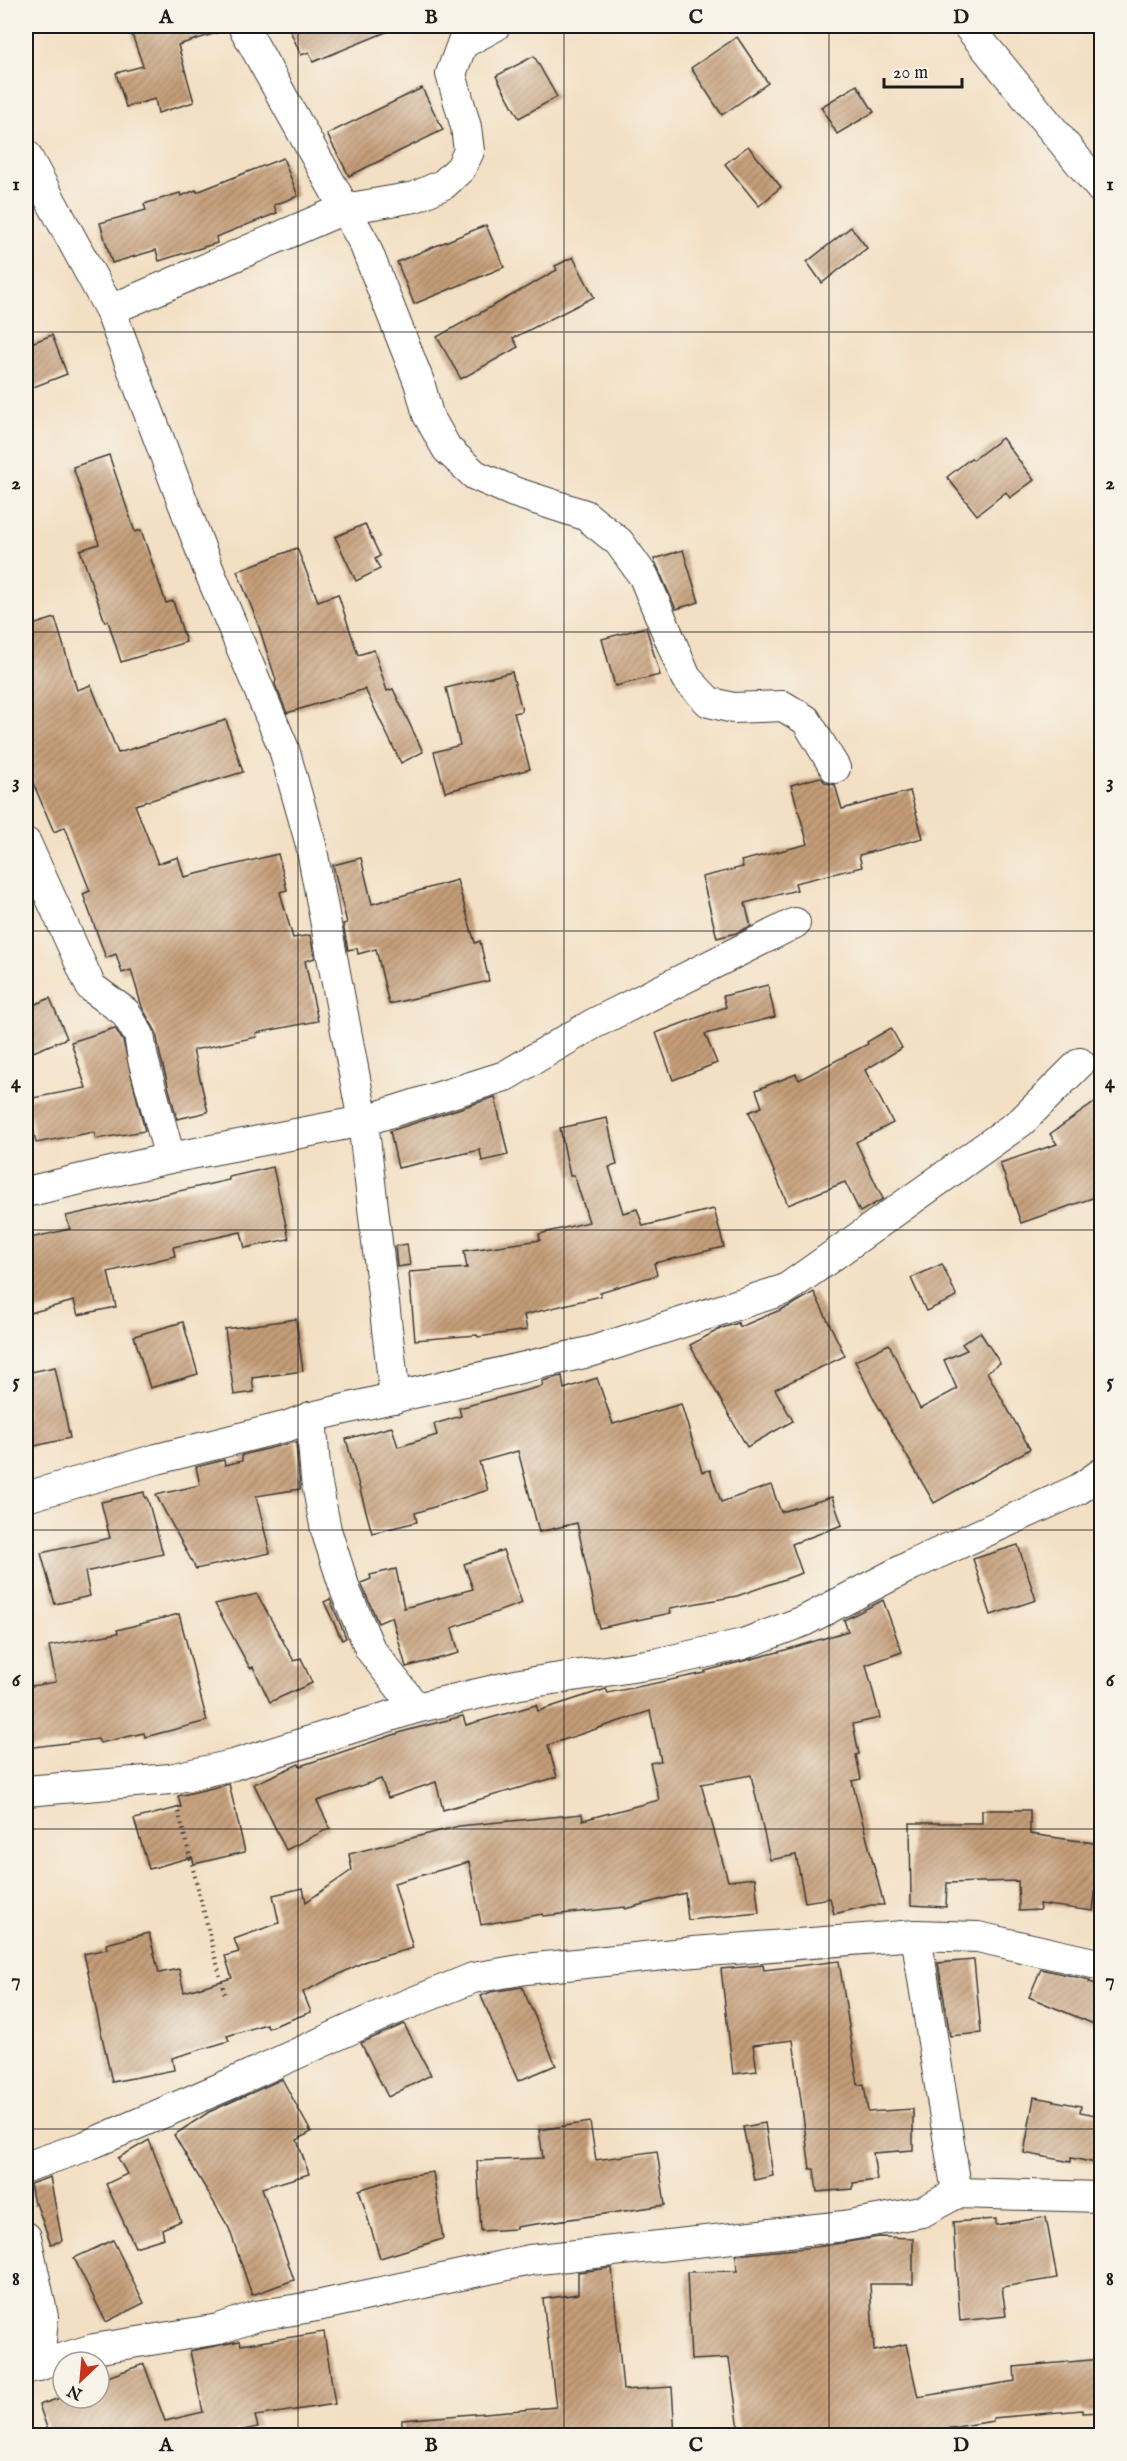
<svg xmlns="http://www.w3.org/2000/svg" width="1127" height="2461" font-family="'IM FELL English',serif">
  <style>
    .building { fill: url(#building-hatch) }
    .lines { fill: none; stroke-linecap: round; stroke-linejoin: round }
    .street-casing { stroke: #3c3935; stroke-width: 32 }
    .path { stroke: #3c3935; stroke-width: 4; stroke-dasharray: 1.5 4.5; stroke-linecap: butt }
    .street { stroke: #fff; stroke-width: 30 }
    .grid { fill: none; stroke: #1c1c1c; stroke-width: 1.5; stroke-opacity: 0.55 }
    .neatline { fill: none; stroke: #1c1c1c; stroke-width: 2 }
    .grid-label { font-size: 20px; text-anchor: middle; font-weight: bold; fill: #1c1c1c }
  </style>
  <defs>
    <pattern id="building-hatch" width="6" height="6" patternUnits="userSpaceOnUse" patternTransform="scale(1.5)"><rect width="6" height="6" fill="#c59d78"/><path d="M-1 1l2-2M0 6l6-6M5 7l2-2" fill="none" stroke="#9f7f62"/></pattern>
  </defs>
  <rect width="100%" height="100%" fill="#f7f3e8"/>
  <filter id="ink" filterUnits="userSpaceOnUse"><feTurbulence type="fractalNoise" baseFrequency=".0167" numOctaves="2"/><feDisplacementMap in="SourceGraphic" scale="12" xChannelSelector="R" yChannelSelector="G"/><feConvolveMatrix kernelMatrix="1 2 1 2 8 2 1 2 1" color-interpolation-filters="sRGB"/></filter>
  <filter id="wash" filterUnits="userSpaceOnUse"><feTurbulence type="fractalNoise" baseFrequency=".008" numOctaves="4" result="noise"/><feDisplacementMap in="SourceGraphic" scale="24" xChannelSelector="R" yChannelSelector="G"/><feGaussianBlur stdDeviation="1.35" result="paint"/><feColorMatrix in="noise" values="0 0 0 0 0 0 0 0 0 0 0 0 0 0 0 0 0 1.4 0 .05"/><feComposite in="paint" operator="in"/></filter>
  <g filter="url(#wash)">
    <rect width="100%" height="100%" fill="#f3dfc3"/>
    <g id="blocks">
      <g class="building">
        <path d="M129,26h96l1,4 -48,15 16,57 -36,11 -3,-14 -29,8 -10,-34 27,-7z"/>
        <path d="M288,26h113l-88,36 -4,-10 -8,3z"/>
        <path d="M737,37l31,46 -46,32 -31,-47z"/>
        <path d="M534,56l23,41 -38,21 -23,-42z"/>
        <path d="M857,85l17,27 -37,22 -16,-27z"/>
        <path d="M422,88l21,42 -94,46 -22,-42z"/>
        <path d="M748,146l33,41 -22,19 -34,-42z"/>
        <path d="M283,158l15,38 -24,9 3,8 -61,24 1,6 -58,18 -3,-11 -44,13 -12,-40 46,-13 -2,-6 36,-11 1,3 15,-6 1,2z"/>
        <path d="M486,225l18,42 -90,37 -17,-42z"/>
        <path d="M851,227l16,21 -45,35 -15,-21z"/>
        <path d="M573,257l21,40 -81,41 5,9 -57,32 -24,-42 120,-67 -2,-4z"/>
        <path d="M52,335l15,39 -41,16v-45z"/>
        <path d="M1002,438l32,42 -24,18 -4,-6 -29,23 -30,-38 24,-19 2,2z"/>
        <path d="M109,455l26,77 6,-2 25,73 7,-2 13,41 -65,20 -13,-41 -3,1 -25,-72 19,-6 -26,-77z"/>
        <path d="M365,524l15,32 -5,3 5,10 -24,12 -21,-44z"/>
        <path d="M297,548l21,53 20,-7 20,61 16,-5 13,41 6,-2 30,63 -22,11 -36,-74 -78,24 -12,-29 1,-4 -19,-59 -20,-50z"/>
        <path d="M683,550l16,52 -23,7 -22,-50z"/>
        <path d="M55,618l22,72 14,-5 27,68 108,-33 17,52 -108,33 23,59 20,-7 6,20 94,-23 9,36 -7,2 13,46 17,-3 5,23 -10,3 13,60 -62,12 1,4 -64,13 15,62 -31,7 -17,-64 -4,-23 -14,-25 -11,-37 -9,3 -6,-19 -10,4 -23,-64 7,-3 -25,-64 -11,5 -28,-66v-139z"/>
        <path d="M646,627l14,48 -45,11 -13,-47z"/>
        <path d="M512,672l10,39 -8,2 16,56 -85,23 -11,-40 26,-7 -14,-57z"/>
        <path d="M820,777l6,6 9,2 7,24 68,-18 13,47 -64,17 3,12 -67,16 2,7 -52,13 6,23 -15,7 -19,5 -15,-61 41,-10 -2,-6 67,-17 -17,-59z"/>
        <path d="M361,858l11,46 85,-24 18,63 5,-2 9,40 -100,23 -13,-55 -18,5 -1,-6 -9,2 -5,-26 4,-1 -14,-58z"/>
        <path d="M768,985l7,32 -70,17 12,29 -44,17 -17,-47 70,-26 -3,-11z"/>
        <path d="M50,998l17,40 -41,17v-47z"/>
        <path d="M115,1028l8,13 22,90 -49,8 -2,-7 -58,11 -9,-44 59,-11 -15,-46z"/>
        <path d="M891,1028l11,20 -37,22 28,53 -37,19 27,57 -23,13 -15,-30 -57,23 -39,-93 13,-5 -6,-17 40,-16 3,6 69,-36 -1,-2z"/>
        <path d="M495,1097l13,58 -26,6 -2,-11 -82,18 -8,-37z"/>
        <path d="M1101,1098v97l-80,28 -21,-60 57,-19 -7,-10z"/>
        <path d="M607,1118l10,47 -8,2 14,46 14,-4 6,17 71,-17 10,38 -70,16 3,12 -57,17 1,4 -77,19 3,15 -49,7 -1,-2 -62,5 -6,-68 58,-4 -3,-17 76,-11 -1,-6 50,-12 -15,-47 -4,1 -10,-48z"/>
        <path d="M273,1167l16,72 -44,9 -4,-16 -68,15 2,9 -67,16 8,35 -38,8 -4,-14 -48,13v-75l44,-10 -4,-13 163,-36v-3z"/>
        <path d="M407,1244l3,21 -13,2 -2,-21z"/>
        <path d="M942,1264l15,33 -31,14 -15,-33z"/>
        <path d="M814,1292l31,64 -70,33 18,32 -46,26 -57,-102 32,-17 16,-5 2,4 52,-22z"/>
        <path d="M296,1319l7,52 -51,7 2,14 -20,3 -9,-66z"/>
        <path d="M183,1322l15,52 -48,14 -16,-52z"/>
        <path d="M980,1332l20,31 -13,9 43,77 -96,54 -59,-102 -20,-40 34,-17 31,65 37,-20 -13,-29 23,-10 -5,-6z"/>
        <path d="M55,1367l15,71 -44,10v-75z"/>
        <path d="M562,1376l2,13 33,-11 16,46 68,-20 21,68 8,-2 11,32 50,-17 10,27 51,-15 10,28 -50,19 10,29 -65,23 -67,12 1,5 -72,15 -22,-105 -38,9 -21,-81 -39,11 9,28 -73,23 2,9 -45,11 -26,-94 46,-12 6,20 39,-12 -3,-11 27,-8 -2,-8 84,-22 -1,-5z"/>
        <path d="M296,1442l4,47 -44,7 14,57 -74,16 -40,-74 44,-10 -4,-18 28,-7 1,5 17,-4v-6z"/>
        <path d="M144,1492l1,6 2,-1 16,57 -78,18 5,24 -35,8 -14,-51 69,-15 -9,-36z"/>
        <path d="M1018,1545l18,55 -45,15 -18,-56z"/>
        <path d="M503,1550l19,53 -70,25 7,25 -53,14 -14,-50 -14,6 -17,-40 10,-4 -1,-4 26,-6 8,39 69,-19 -9,-25z"/>
        <path d="M257,1594l37,67 7,-3 11,25 -42,19 -17,-35 -3,1 -35,-64z"/>
        <path d="M330,1599l16,39 -4,2 -18,-38z"/>
        <path d="M883,1600l19,52 -36,13 14,53 -27,6 6,30 -3,1 5,24 -9,2 32,124h-13l-37,9 -4,-16 -25,4 -9,-47 -26,5 -19,-85 -50,9 27,97 27,-3 4,35 -71,7 -3,-27 -60,16v-2l-82,9v-2l-62,11 -12,-63 -75,21 19,65 -47,13 -63,31 8,20 -43,16 -2,-4 -39,12 2,5 -57,17 2,12 -62,12 -28,-128 23,-5 -1,-5 43,-11 10,40 20,-4 5,23 48,-14 -7,-22 14,-4 -5,-13 45,-16 -6,-28 30,-7 3,14 46,-32 -3,-16 110,-28 123,-12 1,6 76,-20 -9,-37 11,-2 -11,-50 -102,34 9,32 -114,33 -7,-28 -48,16 -7,-19 -64,22 13,27 -44,22 -32,-66 45,-20 1,2 105,-35 58,-15 3,9 70,-20 2,6 68,-22 2,4 97,-20v-2l77,-20 66,-20 -4,-11z"/>
        <path d="M179,1614l28,107 -62,16 -1,-4 -44,10 -2,-4 -72,9v-61l30,-5 -7,-36 69,-13 -1,-3z"/>
        <path d="M229,1784l16,68 -51,12 -2,-7 -43,12 -15,-50 47,-12 -3,-11z"/>
        <path d="M982,1810h48v24l71,10 -8,67 -54,-7 1,6 -21,1 -1,-30 -71,2 -1,24 -35,-2 -1,-82h72z"/>
        <path d="M974,1960l7,73 -31,3 -12,-73z"/>
        <path d="M839,1961l19,124 6,-1 4,28 45,-3v41l-40,3 4,27 -24,3v6l-36,3 -3,-23h-4l-17,-129 -40,5 4,26 -24,3 -12,-105 42,-4 1,5z"/>
        <path d="M1041,1969l49,11 -1,2 12,3v42l-72,-30z"/>
        <path d="M522,1987l34,78 -38,16 -37,-85 10,-4z"/>
        <path d="M404,2024l27,51 -43,22 -27,-54z"/>
        <path d="M282,2079l29,53 -14,8 12,34 -47,14 32,92 -42,15 -23,-67 -55,-93 35,-23z"/>
        <path d="M1034,2097l47,9 -1,6 21,4v48l-30,-6v4l-47,-9z"/>
        <path d="M590,2122l6,38 61,-9 8,54 -149,22v2l-35,2 -4,-70 66,-3 -4,-28z"/>
        <path d="M765,2123l8,53 -19,4 -11,-53z"/>
        <path d="M149,2140l32,81 -19,8 2,9 -29,9 -29,-63 21,-10 -9,-16z"/>
        <path d="M433,2172l10,67 -63,19 -21,-68 40,-13z"/>
        <path d="M50,2177l12,64 -11,3 -15,-41 -2,1 -4,-20z"/>
        <path d="M1046,2217l11,61 -55,9 4,29 -46,5 -7,-99 43,-3v6z"/>
        <path d="M879,2237l34,1v46h-43l4,67 32,-7 12,53 97,-16 -1,-14 87,-8v53l-19,1v-3l-89,8v3l-67,11 1,4h-187l-11,-78 -38,2 -4,-88 50,-1 -1,-16 80,-8z"/>
        <path d="M113,2240l31,63 -38,19 -32,-64z"/>
        <path d="M612,2268l11,122 49,-3 3,49h-273v-16l154,-13 -13,-108 35,-5v-22z"/>
        <path d="M324,2332l11,72 -80,12 3,11 -44,9h-164l-11,-31 24,-8 36,1v-18l45,-16 21,57 38,-9 -13,-61 50,-10 1,4z"/>
      </g>
    </g>
  </g>
  <g filter="url(#ink)">
    <use href="#blocks" fill-opacity="0" stroke="#3c3935" stroke-width="1.5"/>
    <g class="lines">
      <defs>
        <g id="street">
          <path d="M243,26l121,217 55,139 9,33 19,34 28,26 39,17 71,23 34,27 25,35 42,101 23,24 24,6 50,-2 23,14 29,48"/>
          <path d="M968,26l134,164"/>
          <path d="M26,155l84,155 97,256 77,183 27,96 52,276 32,277"/>
          <path d="M110,310l234,-101 71,-12 29,-13 17,-16 8,-17 -3,-24 -15,-53 11,-30 33,-18"/>
          <path d="M26,843l65,144 34,25 14,23 4,24 27,99"/>
          <path d="M26,1192l144,-34 193,-37 142,-45 88,-52 202,-101"/>
          <path d="M311,1417l5,62 10,51 20,62 24,57 46,59"/>
          <path d="M26,1497l131,-38 131,-33 23,-9 282,-66 193,-62 236,-168 58,-58"/>
          <path d="M26,1791l144,-12 63,-14 183,-57 104,-24 139,-21 84,-19 61,-23 108,-56 167,-76 23,-16"/>
          <path d="M916,1935l41,258"/>
          <path d="M26,2167l60,-21 144,-62 156,-71 87,-35 53,-9 168,-17 222,-17 62,2 124,28"/>
          <path d="M26,2237l17,80 -4,49"/>
          <path d="M26,2369l68,-20 125,-20 37,-13 61,-10 213,-46 314,-34 78,-14 35,-19 145,4"/>
        </g>
      </defs>
      <use href="#street" class="street-casing"/>
      <path class="path" d="M177,1806l48,189"/>
      <use href="#street" class="street"/>
    </g>
  </g>
  <path class="grid" d="M298,26v2410M564,26v2410M829,26v2410M26,332h1076M26,632h1076M26,931h1076M26,1230h1076M26,1530h1076M26,1829h1076M26,2129h1076"/>
  <rect width="1127" height="2461" fill="none" stroke="#f7f3e8" stroke-width="66"/>
  <g transform="translate(81 2380) rotate(206)"><circle r="28" fill="#f7f3e8" stroke="#9f9d96" stroke-width="1.5"/>
  <path d="M0-4.5L10 22L0 15L-10 22Z" fill="#c8321e"/>
  <text y="-9" font-size="16" font-weight="bold" text-anchor="middle" fill="#1c1c1c">N</text>
  </g>
  <path d="M884 78v9h78v-9" fill="none" stroke="#1c1c1c" stroke-width="3"/>
  <text x="893" y="78" font-size="18" fill="#1c1c1c" stroke="#f7f3e8" stroke-width="4.5" paint-order="stroke">20 m</text>
  <rect x="33" y="33" width="1061" height="2395" class="neatline"/>
  <g class="grid-label">
    <text x="166" y="23">A</text>
    <text x="431" y="23">B</text>
    <text x="696" y="23">C</text>
    <text x="961" y="23">D</text>
    <text x="16" y="190">1</text>
    <text x="1110" y="190">1</text>
    <text x="16" y="489">2</text>
    <text x="1110" y="489">2</text>
    <text x="16" y="788">3</text>
    <text x="1110" y="788">3</text>
    <text x="16" y="1088">4</text>
    <text x="1110" y="1088">4</text>
    <text x="16" y="1387">5</text>
    <text x="1110" y="1387">5</text>
    <text x="16" y="1686">6</text>
    <text x="1110" y="1686">6</text>
    <text x="16" y="1986">7</text>
    <text x="1110" y="1986">7</text>
    <text x="16" y="2285">8</text>
    <text x="1110" y="2285">8</text>
    <text x="166" y="2451">A</text>
    <text x="431" y="2451">B</text>
    <text x="696" y="2451">C</text>
    <text x="961" y="2451">D</text>
  </g>
</svg>
